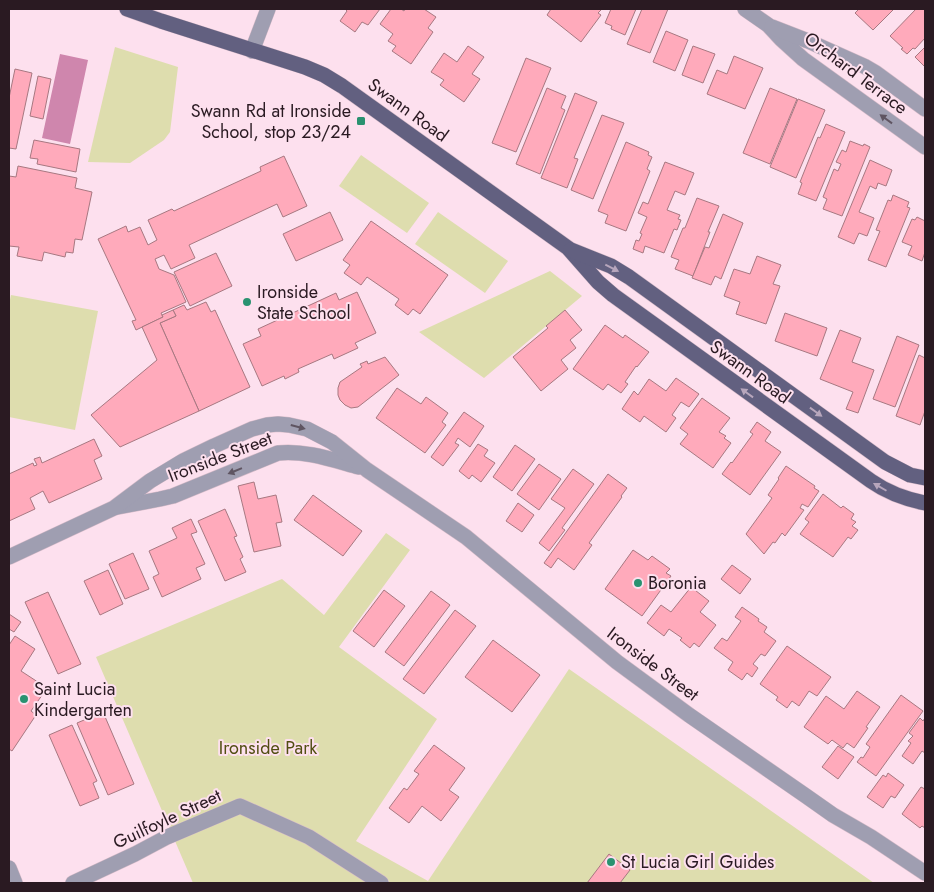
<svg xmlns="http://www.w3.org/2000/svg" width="934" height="892" font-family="Jost,sans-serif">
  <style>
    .green { fill: #deddae }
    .water { fill: #cf86ad }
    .building { fill: #fab; stroke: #a77881 }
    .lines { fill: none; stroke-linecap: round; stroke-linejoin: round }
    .minor-casing { stroke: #d7bcc9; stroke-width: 16 }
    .major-casing { stroke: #d7bcc9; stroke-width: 16 }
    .minor { stroke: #9f9eb1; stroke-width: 15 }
    .major { stroke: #626080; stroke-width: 15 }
    .oneway { fill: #5f5562 }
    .oneway2 { fill: #b7a6bc }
    .poi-dot { fill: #2a9270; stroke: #fde0ee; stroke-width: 2 }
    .labels { text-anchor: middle; stroke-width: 4; stroke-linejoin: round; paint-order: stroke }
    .street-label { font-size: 18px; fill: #2a1a22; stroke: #fde0ee }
    .poi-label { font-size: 18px; fill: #2a1a22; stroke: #fde0ee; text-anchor: start }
    .park-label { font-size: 18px; fill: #514e12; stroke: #fde0ee }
  </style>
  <rect width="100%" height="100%" fill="#fde0ee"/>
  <g class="green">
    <path d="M115,47l63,20 -8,65 -6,8 -34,23 -42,-1z"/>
    <path d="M361,155l68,48 -22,30 -68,-47z"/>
    <path d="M438,212l70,49 -23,32 -70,-49z"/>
    <path d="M550,271l32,25 -98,82 -65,-46z"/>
    <path d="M11,295l87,16 -23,119 -66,-13v-113z"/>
    <path d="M386,533l24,17 -71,97 98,72 -81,122 72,40 141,-212 305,214h-681l-97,-226 186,-78 42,36z"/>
  </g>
  <path class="water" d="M60,54l28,6 -18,84 -28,-6z"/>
  <g class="building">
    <path d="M345,9h35l-12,16 -6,-3 -7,10 -15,-11 7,-10z"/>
    <path d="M391,9h10l3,2 1,-2h19l12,8 -8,11 5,4 -22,32 -19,-13 4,-5 -8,-5 5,-7 -13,-10z"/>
    <path d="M551,9h51l-4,4 3,2 -20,27 -34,-27z"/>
    <path d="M611,9h25l-11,26 -14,-6 1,-3 -7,-3z"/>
    <path d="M642,9h26l-18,44 -23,-9z"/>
    <path d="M859,9h35l-21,21 -18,-17z"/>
    <path d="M916,9h9v29l-10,11 -2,-1 -6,6 -6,-5 2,-1 -13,-12z"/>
    <path d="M666,31l22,9 -13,31 -22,-9z"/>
    <path d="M468,46l16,11 -12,17 8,5 -16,23 -24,-17 4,-5 -13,-8 13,-19 13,9z"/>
    <path d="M693,46l22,8 -12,29 -21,-8z"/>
    <path d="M925,47v20l-10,-10z"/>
    <path d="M734,56l29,12 -18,41 -38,-15 10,-24 10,4z"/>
    <path d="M526,58l25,10 -35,84 -24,-9z"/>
    <path d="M15,69l17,4 -16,76 -7,-1v-50z"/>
    <path d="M38,76l13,3 -8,40 -13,-3z"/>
    <path d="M547,88l19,8 -5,12 4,2 -25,64 -24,-10z"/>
    <path d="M770,88l27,11 -27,65 -27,-11z"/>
    <path d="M575,93l22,9 -23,56 4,1 -11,29 -26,-10z"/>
    <path d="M798,99l27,11 -29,68 -26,-11z"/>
    <path d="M602,115l22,8 -31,76 -22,-9z"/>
    <path d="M826,124l19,8 -29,69 -18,-7 4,-11 -2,-1 18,-45 2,1z"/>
    <path d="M34,140l46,9 -4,23 -39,-8 1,-5 -8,-1z"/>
    <path d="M850,141l13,5 1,-2 6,3 -28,69 -19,-7 4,-10 -4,-2 11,-28 4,2 3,-7 -5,-2 6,-12 4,2z"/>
    <path d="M626,142l23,10 -1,3 4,2 -5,12 3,2 -24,60 -21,-8 3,-8 -10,-4z"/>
    <path d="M284,156l23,50 -24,11 -6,-13 -88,41 6,13 -24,11 -7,-14 -9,4 4,10 15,6 12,27 -25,11 2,4 -27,13 -4,-9 4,-1 -38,-81 28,-13 2,6 12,-5 8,18 9,-5 -9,-20 24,-11 2,2 87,-40 -1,-4z"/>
    <path d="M870,160l22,10 -6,16 -8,-3 -2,6 -6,-3 -11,26 15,6 -7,18 -8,-3 -5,11 -16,-7z"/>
    <path d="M665,162l29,11 -9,22 -10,-4 -8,19 13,5 -2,4 3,1 -4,10 -3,-1 -10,24 -19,-7 -2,7 -10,-4 3,-9 3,1 3,-7 -2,-1 7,-16 -9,-4 5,-11 5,2z"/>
    <path d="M18,166l59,12 -2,10 17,4 -10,48 -7,-1 -2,14 -7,-1 -1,5 -21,-5 -2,9 -25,-5 2,-9 -10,-1v-70l7,1z"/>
    <path d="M893,195l16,7 -2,5 3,1 -24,59 -18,-7 12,-29 -4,-1 12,-30 3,1z"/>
    <path d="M697,198l22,8 -11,26h2l-17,44 -18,-7 4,-9 -8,-3 12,-29h2z"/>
    <path d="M330,212l13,28 -47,21 -13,-27z"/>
    <path d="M723,214l20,9 -22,56 -6,-3 -4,9 -19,-7 13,-31 4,1z"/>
    <path d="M917,217l8,4v31l-3,9 -14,-6 4,-9 -10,-4 10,-23 3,1z"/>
    <path d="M371,221l77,54 -28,39 -7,-5 -5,6 -13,-10 4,-6 -32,-22 -6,8 -17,-12 6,-8 -7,-5z"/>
    <path d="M216,253l16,33 -42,20 -16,-34z"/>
    <path d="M757,256l24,9 -8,19 7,2 -14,38 -30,-10 4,-12 -16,-6 10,-27 16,5z"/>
    <path d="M357,292l19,41 -21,10 3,5 -24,11 -2,-5 -34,15 1,3 -14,7 -1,-3 -22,10 -19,-42 18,-8 -3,-7 78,-36 3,7z"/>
    <path d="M206,302l5,10 4,-2 35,77 -51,24 -39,-88 16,-7 -3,-6 11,-5 3,5z"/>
    <path d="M173,310l3,6 -16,7 39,88 -79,36 -29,-32 66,-55 -15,-33 21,-10 -1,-2z"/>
    <path d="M565,310l17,20 -12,10 6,8 -15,12 7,9 -27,22 -28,-34 35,-29 -2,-2z"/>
    <path d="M785,313l42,15 -10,28 -42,-15z"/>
    <path d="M605,325l18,13 2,-3 24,17 -12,15 -1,-1 -11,16 3,2 -7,9 -13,-9 -5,6 -30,-21z"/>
    <path d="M840,330l21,8 -9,24 22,8 -16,43 -12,-4 7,-17 -33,-13z"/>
    <path d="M897,336l22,9 -24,62 -22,-8z"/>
    <path d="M919,355l6,3v53l-5,14 -24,-9z"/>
    <path d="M385,357l14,18 -41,32 -7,1 -6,-3 -5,-5 -2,-5v-7l2,-6 22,-15 -2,-3 7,-3 1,3z"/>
    <path d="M676,378l23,16 -10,13 -8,-5 -9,13 4,3 -10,14 -22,-16 -4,6 -18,-13 12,-18 4,4 11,-16 17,12z"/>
    <path d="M397,388l24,16 5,-7 22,16 -6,9 4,3 -21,28 -49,-35z"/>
    <path d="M702,398l28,20 -11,14 7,4 -2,2 7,5 -18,25 -33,-24 8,-10 -8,-6z"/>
    <path d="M464,412l20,14 -14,21 -12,-9 -3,5 4,2 -16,21 -12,-9z"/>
    <path d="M757,422l14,10 -6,9 16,11 -31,43 -28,-21 9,-12 1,1 21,-29 -3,-2z"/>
    <path d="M94,439l8,17 -8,4 8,19 -53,24 -6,-12 -13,7 5,11 -26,12v-47l24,-11 1,3 3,-1 -3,-6 6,-2 2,6z"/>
    <path d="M478,444l10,6 -4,6 11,7 -14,19 -9,-7 -3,4 -10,-8z"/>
    <path d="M515,445l20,14 -23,32 -19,-14z"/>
    <path d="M539,464l22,15 -22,31 -22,-16z"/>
    <path d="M786,466l29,20 -1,2 5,3 -11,16 -6,-3 -2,4 4,2 -19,26 -3,-3 -7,10 -2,-1 -9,12 -18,-20 26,-36 -4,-3 11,-16 -1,-1z"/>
    <path d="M573,469l21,15 -32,44 3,2 -16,21 -10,-8 26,-35 -14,-9z"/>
    <path d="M608,474l19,14 -6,8 1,1 -33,46 3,2 -18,25 -16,-12 -7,10 -7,-5z"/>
    <path d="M254,482l4,17 18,-4 6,27 -6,1 5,23 -27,6 -16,-66z"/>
    <path d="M823,494l18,14 2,-2 11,8 -3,5 5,3 -4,4 6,4 -7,9 -3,-2 -15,20 -33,-23 9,-12 -4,-3z"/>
    <path d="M313,495l49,36 -19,25 -49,-36z"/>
    <path d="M518,503l16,12 -12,17 -16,-11z"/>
    <path d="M225,509l12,27 -3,1 9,20 -3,2 6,13 -21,9 -27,-60z"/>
    <path d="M191,519l6,13 -6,2 14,30 -9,4 5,11 -39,18 -9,-20 6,-3 -10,-23 28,-13 -5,-10z"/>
    <path d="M633,550l15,10 4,-4 18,13 -4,4 5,3 -29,40 -37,-27z"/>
    <path d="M133,553l16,36 -24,10 -16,-35z"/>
    <path d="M732,565l19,14 -11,15 -19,-15z"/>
    <path d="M108,570l15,34 -23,11 -16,-34z"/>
    <path d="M691,587l18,14 -9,11 16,13 -17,22 -5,-4 -4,5 -10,-8 2,-2 -13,-9 -5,7 -17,-13 14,-18 10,7z"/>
    <path d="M384,590l21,16 -31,41 -21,-16z"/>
    <path d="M431,591l19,14 -46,61 -19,-14z"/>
    <path d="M48,592l33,72 -23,10 -33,-72z"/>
    <path d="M742,607l17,12 -1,2 9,6 -3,5 12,9 -11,15 -4,-2 -8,10 5,4 -6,9 -5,-4 -5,7 -14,-10 5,-8 -19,-14 8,-10 5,3 14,-20 -6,-4z"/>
    <path d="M455,610l21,16 -52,68 -21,-15z"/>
    <path d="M9,614l12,8 -7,10 -5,-3z"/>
    <path d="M15,636l20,13 -14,22 26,17 -16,23 5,4 -24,36 -3,-2v-104z"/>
    <path d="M493,640l47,35 -28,37 -47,-35z"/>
    <path d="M787,646l44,31 -14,19 -8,-5 -10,15 -7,-5 -5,7 -11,-8 2,-3 -18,-13z"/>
    <path d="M857,691l23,16 -14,20 2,1 -14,20 -7,-5 -4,5 -11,-8 -4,4 -24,-17 22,-31 18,13z"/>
    <path d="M901,695l22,16 -47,65 -19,-14 4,-5 2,1 7,-11 -4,-3z"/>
    <path d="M103,712l31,72 -26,11 -31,-72z"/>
    <path d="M920,718l3,3 2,-3v35l-3,-2 -9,13 -11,-8 9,-13 -3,-2 5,-5 -4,-3z"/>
    <path d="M72,725l25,56 -4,2 6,15 -19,8 -31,-71z"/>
    <path d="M434,745l31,23 -16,22 10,7 -18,24 -19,-15 -13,17 -20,-15 15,-20 3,2 12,-16 -5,-3z"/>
    <path d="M838,746l16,11 -16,22 -16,-12z"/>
    <path d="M888,773l16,12 -9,13 -4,-2 -8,12 -16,-11 16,-22 3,2z"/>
    <path d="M921,787l4,2v39l-3,-2 -2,2 -18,-14z"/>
    <path d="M609,854l21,16 -10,13h-33z"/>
  </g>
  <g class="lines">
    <defs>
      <g id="minor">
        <path d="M745,9l23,16 13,14 22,20 122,88"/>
        <path d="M772,27l36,14 56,25 12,7 49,36"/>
        <path d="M252,51l16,-42"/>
        <path d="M118,507l42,-8 13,-3 105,-43c27,-3 55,7 81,14"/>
        <path d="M9,557l105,-49 36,-27 33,-20 31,-15 38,-17 15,-4 11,-1 11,1 18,4 25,13 35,28 99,67 151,125 72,53 117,81 27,19 38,22 54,36"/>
        <path d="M9,868l6,15"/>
        <path d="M73,883l62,-29 32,-17 73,-31 69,31 72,46"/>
      </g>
      <g id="major">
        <path d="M127,9l34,12 144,46 19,8 18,11 226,162 30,34 15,13 258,186c17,12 34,18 54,22"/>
        <path d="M571,250l40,16 18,11 256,185 25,13 15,3"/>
      </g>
    </defs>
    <use href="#minor" class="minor-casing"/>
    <use href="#major" class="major-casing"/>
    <use href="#minor" class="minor"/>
    <use href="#major" class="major"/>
  </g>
  <defs><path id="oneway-solid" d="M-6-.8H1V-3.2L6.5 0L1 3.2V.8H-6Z" transform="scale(1.25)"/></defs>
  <g class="oneway">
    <use href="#oneway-solid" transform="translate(886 119) rotate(-144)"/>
    <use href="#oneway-solid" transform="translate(298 427) rotate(15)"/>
    <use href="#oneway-solid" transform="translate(235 471) rotate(158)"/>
  </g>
  <g class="oneway2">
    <use href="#oneway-solid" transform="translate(612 268) rotate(27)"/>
    <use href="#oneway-solid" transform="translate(747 393) rotate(-144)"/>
    <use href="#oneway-solid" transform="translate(816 412) rotate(36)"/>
    <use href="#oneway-solid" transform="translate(880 487) rotate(-150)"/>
  </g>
  <g class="poi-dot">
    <rect x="356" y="116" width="10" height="10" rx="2.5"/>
    <circle cx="247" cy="302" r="5"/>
    <circle cx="638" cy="583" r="5"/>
    <circle cx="24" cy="699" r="5"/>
    <circle cx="611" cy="862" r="5"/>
  </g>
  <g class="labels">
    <g class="street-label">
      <text transform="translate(856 73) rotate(37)" y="6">Orchard Terrace</text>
      <text transform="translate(408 110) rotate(36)" y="6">Swann Road</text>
      <text transform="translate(750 372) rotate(36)" y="6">Swann Road</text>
      <text transform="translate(220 457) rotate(-21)" y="6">Ironside Street</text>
      <text transform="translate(653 664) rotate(37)" y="6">Ironside Street</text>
      <text transform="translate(167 819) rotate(-25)" y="6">Guilfoyle Street</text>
    </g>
    <g class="poi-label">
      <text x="351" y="117" text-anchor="end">Swann Rd at Ironside<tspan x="351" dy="21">School, stop 23/24</tspan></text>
      <text x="257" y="298">Ironside<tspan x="257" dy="21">State School</tspan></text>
      <text x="648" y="589">Boronia</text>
      <text x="34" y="695">Saint Lucia<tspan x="34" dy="21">Kindergarten</tspan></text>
      <text x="621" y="868">St Lucia Girl Guides</text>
    </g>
    <g class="park-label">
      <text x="268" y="754">Ironside Park</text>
    </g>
  </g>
  <rect width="934" height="892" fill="none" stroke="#2a1a22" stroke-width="20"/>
</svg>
